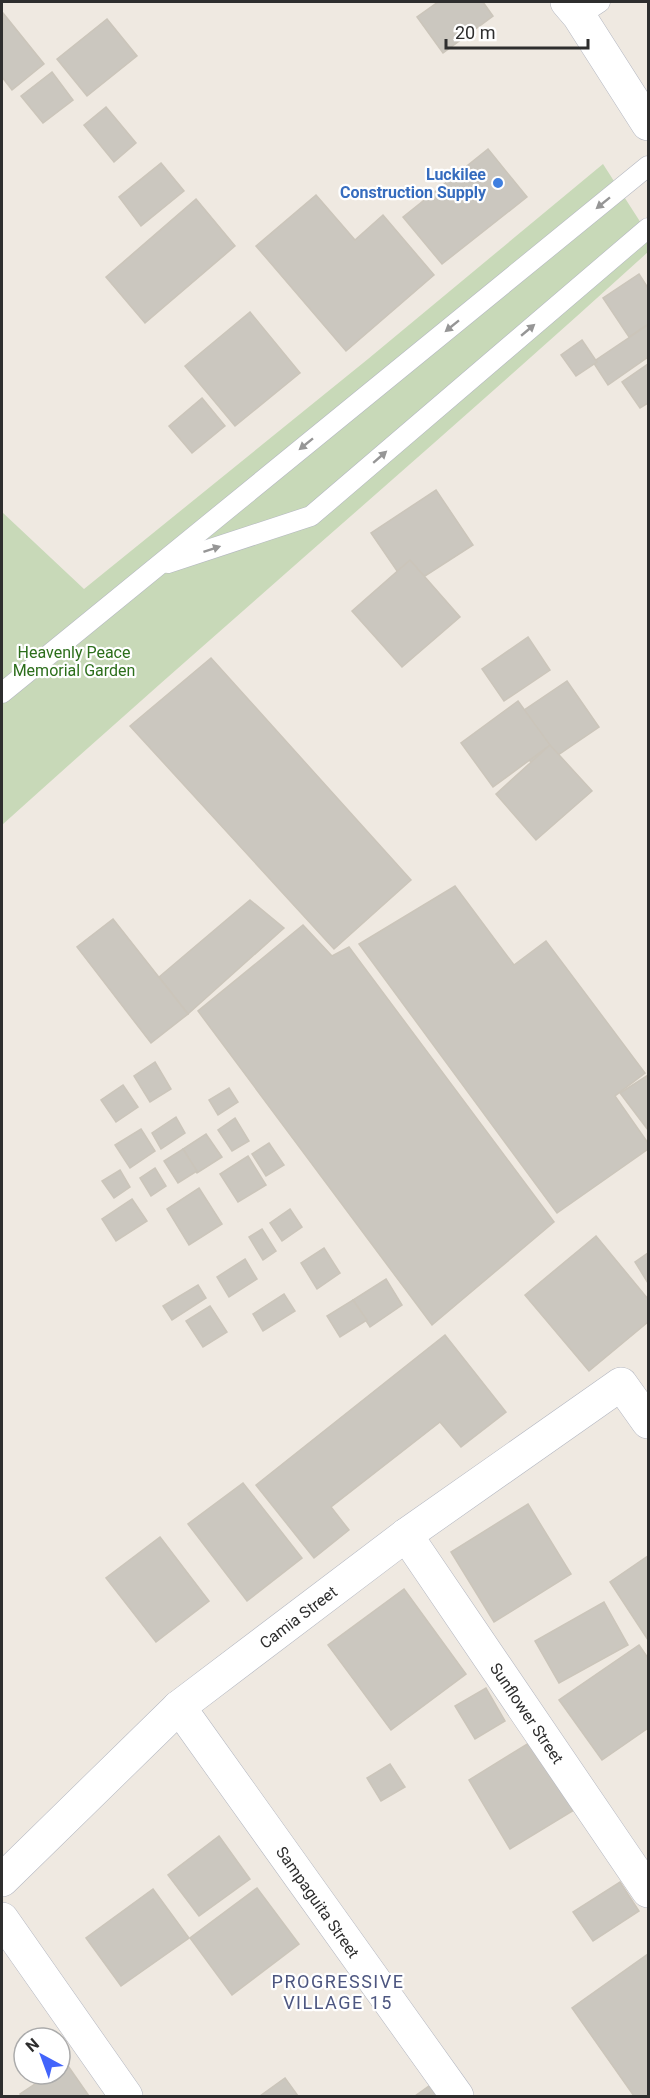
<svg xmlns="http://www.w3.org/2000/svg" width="650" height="2098" font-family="Roboto,sans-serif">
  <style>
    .cemetery { fill: #c8d9b8 }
    .building { fill: #cbc7bf; stroke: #cbc5ba; stroke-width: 1.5 }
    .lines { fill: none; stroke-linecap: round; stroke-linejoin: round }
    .service-casing { stroke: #b4b7c1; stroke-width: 21 }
    .minor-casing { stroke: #b4b7c1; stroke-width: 34 }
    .secondary-casing { stroke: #b4b7c1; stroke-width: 34 }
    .service { stroke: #fff; stroke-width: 20 }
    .minor { stroke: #fff; stroke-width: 33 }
    .secondary { stroke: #fff; stroke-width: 33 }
    .oneway { fill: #969696 }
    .shop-dot { fill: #3f7fe0; stroke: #fff; stroke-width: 2 }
    .labels { text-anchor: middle; stroke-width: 4.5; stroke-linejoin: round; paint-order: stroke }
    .shop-label { font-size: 16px; font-weight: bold; fill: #366cbe; stroke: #fff; text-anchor: end }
    .park-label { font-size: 16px; fill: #2c6e1b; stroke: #fff }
    .street-label { font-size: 16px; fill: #2e2e2e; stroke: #fff }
    .neighbourhood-label { font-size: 18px; letter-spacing: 1.5px; fill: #4d5680; stroke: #fff }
  </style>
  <rect width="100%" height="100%" fill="#efe9e1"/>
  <path class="cemetery" d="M603,164l45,70v18c-213,193 -432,380 -646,573v-313l82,77 284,-230z"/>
  <g class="building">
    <path d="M438,2h45l10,14 -50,37 -26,-36z"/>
    <path d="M3,13l41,51 -32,26 -10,-13z"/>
    <path d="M107,19l30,37 -50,40 -30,-37z"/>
    <path d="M52,72l21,28 -30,23 -22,-27z"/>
    <path d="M106,107l30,36 -22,19 -30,-37z"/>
    <path d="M488,149l39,48 -85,67 -39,-47z"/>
    <path d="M161,163l23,28 -43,35 -22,-29z"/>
    <path d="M316,195l39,45 28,-25 51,60 -88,76 -90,-105z"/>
    <path d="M196,199l39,47 -90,77 -39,-46z"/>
    <path d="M639,274l9,14v36l-19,13 -26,-39z"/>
    <path d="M250,312l50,61 -65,53 -50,-60z"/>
    <path d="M648,325v32l-40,28 -15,-23z"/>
    <path d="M582,340l15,22 -21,14 -15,-21z"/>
    <path d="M648,364v39l-8,5 -18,-26z"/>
    <path d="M202,398l23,28 -33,27 -23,-27z"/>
    <path d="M436,490l37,55 -65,42 -37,-54z"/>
    <path d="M410,560l50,57 -58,50 -50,-56z"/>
    <path d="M528,637l22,33 -46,31 -22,-32z"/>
    <path d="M211,658l200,222 -77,69 -204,-223z"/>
    <path d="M567,681l32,46 -63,43 -31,-47z"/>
    <path d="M518,701l32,44 -57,42 -32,-44z"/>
    <path d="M550,745l42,46 -56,49 -40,-46z"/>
    <path d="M455,886l59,79 32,-24 99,132 -30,23 33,47v6l-91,64 -198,-269z"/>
    <path d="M250,900l34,28 -96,86 -29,-37z"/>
    <path d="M113,919l75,95 -37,29 -74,-96z"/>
    <path d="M303,925l29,31 17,-9 205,275 -122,103 -234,-314z"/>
    <path d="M155,1062l16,27 -21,13 -16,-26z"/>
    <path d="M648,1075v55l-28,-37z"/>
    <path d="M123,1085l15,22 -22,15 -15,-22z"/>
    <path d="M229,1088l9,14 -20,13 -9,-15z"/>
    <path d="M176,1117l9,16 -24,16 -9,-16z"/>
    <path d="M235,1118l14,23 -17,10 -14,-21z"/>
    <path d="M141,1129l14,22 -25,17 -15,-23z"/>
    <path d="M206,1134l16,23 -25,16 -14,-24z"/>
    <path d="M269,1143l15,22 -18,11 -14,-22z"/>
    <path d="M183,1149l14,22 -19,12 -14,-22z"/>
    <path d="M248,1156l18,29 -28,17 -18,-28z"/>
    <path d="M155,1168l11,18 -15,10 -11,-18z"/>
    <path d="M120,1170l10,17 -16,11 -12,-17z"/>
    <path d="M199,1188l23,36 -33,21 -22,-36z"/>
    <path d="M132,1199l15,22 -31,20 -14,-22z"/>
    <path d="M290,1209l12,18 -20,14 -12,-18z"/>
    <path d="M262,1229l14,22 -13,9 -14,-23z"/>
    <path d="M596,1236l52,63v23l-59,49 -64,-76z"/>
    <path d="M324,1248l16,25 -23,16 -16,-26z"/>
    <path d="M648,1253v30l-13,-21z"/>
    <path d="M245,1259l12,20 -28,18 -12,-20z"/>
    <path d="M386,1279l16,26 -32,22 -17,-27z"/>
    <path d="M198,1285l8,13 -34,22 -9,-14z"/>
    <path d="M284,1294l11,17 -32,20 -10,-17z"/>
    <path d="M353,1300l14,20 -27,17 -13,-21z"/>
    <path d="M210,1306l17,26 -24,15 -17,-26z"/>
    <path d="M445,1335l61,77 -45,35 -21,-25 -109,85 18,23 -35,28 -58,-73z"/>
    <path d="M243,1483l59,75 -55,43 -59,-77z"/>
    <path d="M528,1504l43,70 -77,48 -43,-70z"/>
    <path d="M160,1537l49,64 -53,41 -50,-64z"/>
    <path d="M648,1556v84l-38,-58z"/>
    <path d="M404,1589l62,85 -75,56 -63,-85z"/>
    <path d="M604,1602l24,43 -69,38 -24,-42z"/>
    <path d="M639,1645l9,13v70l-46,32 -43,-60z"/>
    <path d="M486,1688l19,33 -30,18 -20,-33z"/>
    <path d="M537,1738l42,69 -69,42 -41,-69z"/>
    <path d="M390,1764l15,23 -24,14 -14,-23z"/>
    <path d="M219,1836l31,43 -51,37 -31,-41z"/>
    <path d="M620,1882l19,29 -46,30 -20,-29z"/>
    <path d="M257,1888l42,56 -67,51 -42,-57z"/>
    <path d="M153,1889l36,49 -68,48 -35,-48z"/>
    <path d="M648,1954v142h-14l-62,-88z"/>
    <path d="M66,2063l23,33h-68l-1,-2 30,-20h10v-7z"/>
    <path d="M285,2078l13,18h-38z"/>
    <path d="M429,2086l8,10h-22z"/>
  </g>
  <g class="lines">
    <defs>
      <g id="service">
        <path d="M579,16l21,-14"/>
        <path d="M168,563l143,-47 337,-288"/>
        <path d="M2,693l646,-527"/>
      </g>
      <g id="minor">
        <path d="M406,1535l242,356"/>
        <path d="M179,1707l278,389"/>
        <path d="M2,1880l177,-173 227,-172 215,-151 27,38"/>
        <path d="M2,1919l124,177"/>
      </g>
      <path id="secondary" d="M567,2l12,14 69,108"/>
    </defs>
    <use href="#service" class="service-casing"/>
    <use href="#minor" class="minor-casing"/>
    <use href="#secondary" class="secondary-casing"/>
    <use href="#service" class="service"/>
    <use href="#minor" class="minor"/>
    <use href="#secondary" class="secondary"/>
  </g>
  <defs><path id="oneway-solid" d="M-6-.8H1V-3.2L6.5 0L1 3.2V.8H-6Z" transform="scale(1.5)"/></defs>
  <g class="oneway">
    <use href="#oneway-solid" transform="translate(603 203) rotate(141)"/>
    <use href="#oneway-solid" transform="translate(452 326) rotate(141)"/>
    <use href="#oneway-solid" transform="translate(528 330) rotate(-40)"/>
    <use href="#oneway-solid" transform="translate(306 444) rotate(141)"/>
    <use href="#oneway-solid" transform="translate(380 457) rotate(-41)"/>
    <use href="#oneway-solid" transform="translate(212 549) rotate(-18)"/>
  </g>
  <circle class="shop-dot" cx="498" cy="183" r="6"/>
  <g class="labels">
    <g class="shop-label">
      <text x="486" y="180">Luckilee<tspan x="486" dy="18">Construction Supply</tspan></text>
    </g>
    <g class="park-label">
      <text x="74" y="658">Heavenly Peace<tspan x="74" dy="18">Memorial Garden</tspan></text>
    </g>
    <g class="street-label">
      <text transform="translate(298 1617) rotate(-37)" y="6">Camia Street</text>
      <text transform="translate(527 1713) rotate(56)" y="6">Sunflower Street</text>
      <text transform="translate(318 1902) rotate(55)" y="6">Sampaguita Street</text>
    </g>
    <g class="neighbourhood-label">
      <text x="338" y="1988">PROGRESSIVE<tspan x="338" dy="21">VILLAGE 15</tspan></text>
    </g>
  </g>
  <rect width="650" height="2098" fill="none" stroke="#2e2e2e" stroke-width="6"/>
  <g transform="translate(42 2056) rotate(319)"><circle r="28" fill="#ffffff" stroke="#ababab" stroke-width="1.5"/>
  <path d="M0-4.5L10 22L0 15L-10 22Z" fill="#4264fb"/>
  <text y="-9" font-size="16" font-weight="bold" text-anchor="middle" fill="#2e2e2e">N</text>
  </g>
  <path d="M446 39v9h142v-9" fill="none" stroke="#2e2e2e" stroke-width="3"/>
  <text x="455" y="39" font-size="18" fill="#2e2e2e" stroke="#ffffff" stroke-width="4.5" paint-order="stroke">20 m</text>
</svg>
